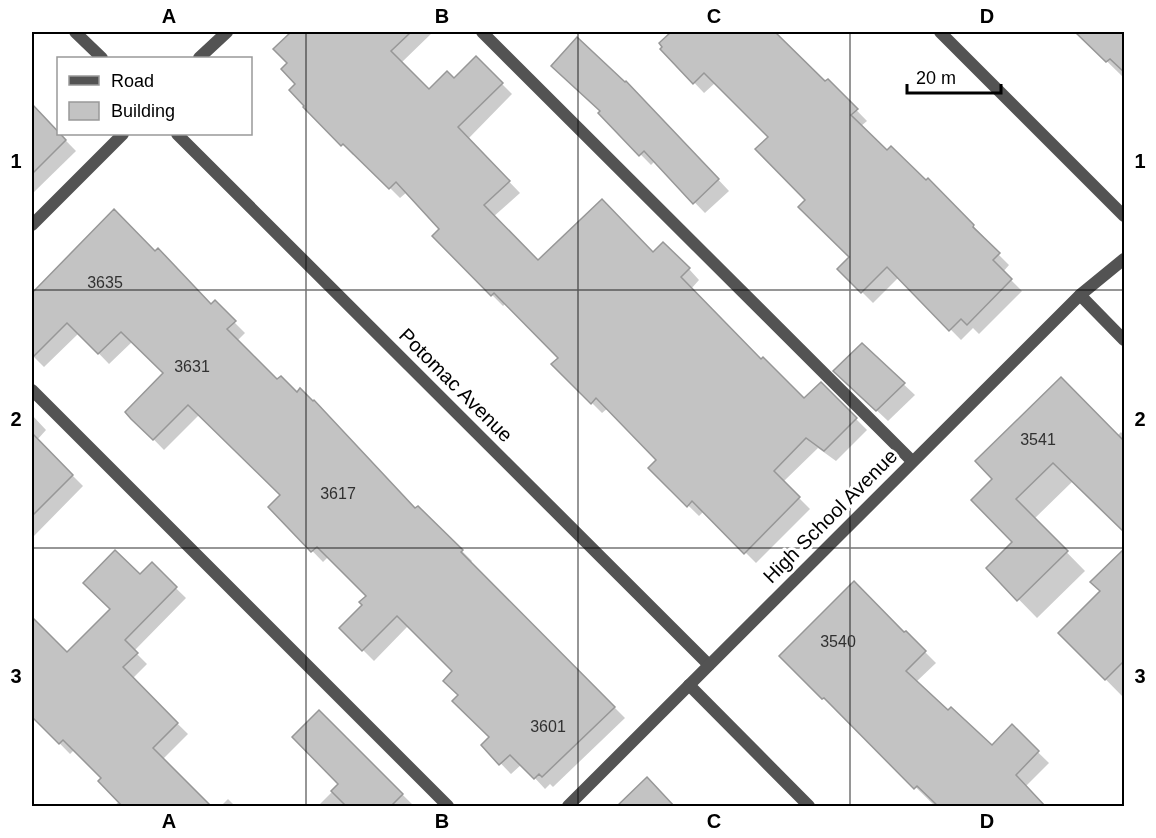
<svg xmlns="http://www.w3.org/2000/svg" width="1156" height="838" font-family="Arial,sans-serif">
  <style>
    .shadow { fill: #0003 }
    .building { fill: #c3c3c3; stroke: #979797; stroke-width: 1.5 }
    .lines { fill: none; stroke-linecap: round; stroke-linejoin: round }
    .service { stroke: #535353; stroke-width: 12 }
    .minor { stroke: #535353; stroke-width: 12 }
    .grid { fill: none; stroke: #000; stroke-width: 1.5; stroke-opacity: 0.55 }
    .labels { text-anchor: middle; stroke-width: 6; stroke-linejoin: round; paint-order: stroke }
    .number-label { font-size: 16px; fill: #313131 }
    .street-label { font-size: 20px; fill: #000; stroke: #fff }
    .neatline { fill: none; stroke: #000; stroke-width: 2 }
    .grid-label { font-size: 20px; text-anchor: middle; font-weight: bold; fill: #000 }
  </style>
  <rect width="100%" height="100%" fill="#fff"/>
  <g class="shadow">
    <path d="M293,32h140l-32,31 29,29 24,-12 22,-22 36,36 -44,45 52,54 -27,24 45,45 116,-8 35,15 10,11 -8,9 70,72 43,39 17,-16 46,46 -31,31 -18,-13 -35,34 27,27 -54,54 -52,-52 -5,5 -49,-48 8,-8 -50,-52 -6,5 -49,-49 7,-6 -54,-55 -3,3 -69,-70 7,-7 -34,-37 -7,6 -45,-45 -2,2 -62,-64 7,-7 -9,-21 -14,-14z"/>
    <path d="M674,32h99l52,51 3,-2 39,40 -6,5 26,26 39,30 2,-2 56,57 -2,1 27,27 -6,7 19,19 -43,43 -6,-6 -12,12 -62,-63 -26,26 -34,-34 12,-12 -44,-57 -37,-63 -55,-54 -11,10 -42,-44 2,-2 -3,-4z"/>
    <path d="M1077,32h47v46z"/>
    <path d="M637,93l92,98 -24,22 -50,-52 -4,4 -51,-52z"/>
    <path d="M32,106l44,45 -44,43z"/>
    <path d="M114,211l98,95 3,-3 30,30 -8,8 40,40 185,170 10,10 -2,2 155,155 -72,69 -3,-3 -5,5 -23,-25 -11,10 -28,-29 8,-8 -31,-42 -6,-23 -46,-46 -34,35 -33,-33 23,-23 4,-9 -39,-40 -6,6 -53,-55 12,-11 -82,-82 -36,36 -37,-38 38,-39 -32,-32 -24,23 -30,-31 -35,34 -12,-12v-61z"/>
    <path d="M862,345l53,50 -27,26 -53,-50z"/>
    <path d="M32,415l14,15 -9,10 46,46 -51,52z"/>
    <path d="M1121,432l3,4v95l-51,-50 -39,38 51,52 -48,47 -49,-50 26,-26 -20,-63 123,-43z"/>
    <path d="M1124,550v148l-64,-65 42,-42z"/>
    <path d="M152,565l34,33 -52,53 13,13 -15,15 56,55 -25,25 47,47h-96l6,-5 -17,-23 -28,-29 -5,5 -38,-39v-96l35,35 45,-44z"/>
    <path d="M906,633l30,30 -20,19 32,30 44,35 20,-20 37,36 -24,24 19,19h-109l-154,-150z"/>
    <path d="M319,712l94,93 -95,1 22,-22z"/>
    <path d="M228,799l7,7h-14z"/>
  </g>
  <g class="building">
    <path d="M291,32h120l-20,19 38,38 18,-18 7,7 22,-22 27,27 -45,44 52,54 -26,24 54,55 64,-61 51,53 10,-10 27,26 -9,9 80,82 2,-2 41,41 17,-16 36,36 -33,33 -18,-13 -32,33 26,26 -56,57 -52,-53 -5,6 -39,-39 8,-8 -60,-62 -5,6 -40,-40 7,-6 -64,-65 -3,3 -59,-60 7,-7 -43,-47 -7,7 -46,-45 -2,2 -38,-39 1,-1 -15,-16 6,-6 -14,-15 6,-6 -14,-14z"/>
    <path d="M671,32h104l50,49 3,-2 30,30 -7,6 36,35 4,-4 35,34 2,-2 46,47 -1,2 27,26 -7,7 19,19 -45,46 -6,-6 -12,12 -62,-64 -26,26 -24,-24 12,-12 -51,-50 7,-7 -50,-51 13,-12 -64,-64 -11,11 -33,-35 2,-2 -3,-4z"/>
    <path d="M1075,32h50v41l-15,-14 -4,3z"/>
    <path d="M577,37l48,45 1,-1 93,98 -26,25 -49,-53 -5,5 -41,-43 2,-2 -49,-45z"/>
    <path d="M32,104l34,36 -34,34z"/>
    <path d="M114,209l41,42 3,-3 53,56 4,-4 21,21 -9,8 50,50 4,-3 16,16 3,-4 13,13 1,-1 101,108 3,-2 45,44 -2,2 154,155 -73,70 -3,-3 -5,5 -24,-24 -11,10 -18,-20 8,-8 -37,-36 6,-6 -15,-14 9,-10 -55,-55 -35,35 -23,-23 23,-23 -3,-3 7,-6 -49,-49 -6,5 -43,-45 12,-12 -92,-90 -35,35 -22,-21 -6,-7 38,-39 -42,-41 -23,22 -31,-31 -35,35v-65z"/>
    <path d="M862,343l43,40 -29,28 -43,-40z"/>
    <path d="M1061,377l64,65v91l-72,-70 -37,36 52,52 -51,50 -31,-33 26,-26 -41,-42 21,-21 -17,-18z"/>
    <path d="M32,433l41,42 -41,41z"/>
    <path d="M1125,548v112l-20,20 -47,-47 42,-42 -10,-9z"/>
    <path d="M115,550l25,24 12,-12 25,25 -52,53 13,13 -15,14 55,56 -25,25 59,59h-89l-25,-26 3,-3 -38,-38 -4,4 -27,-27v-100l35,35 43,-43 -27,-26z"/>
    <path d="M854,581l50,51 2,-1 20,20 -20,20 42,39 3,-3 41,38 20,-21 27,27 -23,24 30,32h-107l-22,-21 -3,3 -90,-91 -2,1 -43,-43z"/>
    <path d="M319,710l84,84 -13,13h-43l-16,-16 7,-7 -46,-47z"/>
    <path d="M647,777l28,30h-59z"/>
  </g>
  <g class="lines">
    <g class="service">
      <path d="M482,32l430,429"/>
      <path d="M32,390l416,416"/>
    </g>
    <g class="minor">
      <path d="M75,32l27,26"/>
      <path d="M940,32l184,184"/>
      <path d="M199,58l28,-26"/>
      <path d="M177,134l532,531"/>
      <path d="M32,225l91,-91"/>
      <path d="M1080,295l44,45"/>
      <path d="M689,685l120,121"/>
      <path d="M568,806l512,-511 44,-36"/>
    </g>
  </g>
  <path class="grid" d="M306,32v774M578,32v774M850,32v774M32,290h1092M32,548h1092"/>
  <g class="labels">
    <g class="number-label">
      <text x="105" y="288">3635</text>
      <text x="192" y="372">3631</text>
      <text x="1038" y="445">3541</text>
      <text x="338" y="499">3617</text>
      <text x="838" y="647">3540</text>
      <text x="548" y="732">3601</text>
    </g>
    <g class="street-label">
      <text transform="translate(456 385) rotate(45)" y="7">Potomac Avenue</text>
      <text transform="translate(830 516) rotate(-45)" y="7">High School Avenue</text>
    </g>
  </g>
  <rect width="1156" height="838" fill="none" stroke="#ffffff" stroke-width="66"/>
  <rect x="57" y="57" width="195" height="78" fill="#ffffff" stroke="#999999" stroke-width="1.5"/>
  <rect x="69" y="76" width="30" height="9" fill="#535353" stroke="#999999" stroke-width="1.5"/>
  <text x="111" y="87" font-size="18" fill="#000000">Road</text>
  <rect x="69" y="102" width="30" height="18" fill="#c3c3c3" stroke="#999999" stroke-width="1.5"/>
  <text x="111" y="117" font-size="18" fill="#000000">Building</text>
  <path d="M907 84v9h94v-9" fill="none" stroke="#000000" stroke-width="3"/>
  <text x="916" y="84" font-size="18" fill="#000000" stroke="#ffffff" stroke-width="4.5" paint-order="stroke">20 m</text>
  <rect x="33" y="33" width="1090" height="772" class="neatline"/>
  <g class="grid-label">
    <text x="169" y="23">A</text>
    <text x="442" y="23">B</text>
    <text x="714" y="23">C</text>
    <text x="987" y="23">D</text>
    <text x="16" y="168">1</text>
    <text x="1140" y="168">1</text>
    <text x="16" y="426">2</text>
    <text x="1140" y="426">2</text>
    <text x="16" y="683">3</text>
    <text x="1140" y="683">3</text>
    <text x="169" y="828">A</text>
    <text x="442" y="828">B</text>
    <text x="714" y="828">C</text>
    <text x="987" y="828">D</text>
  </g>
</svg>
